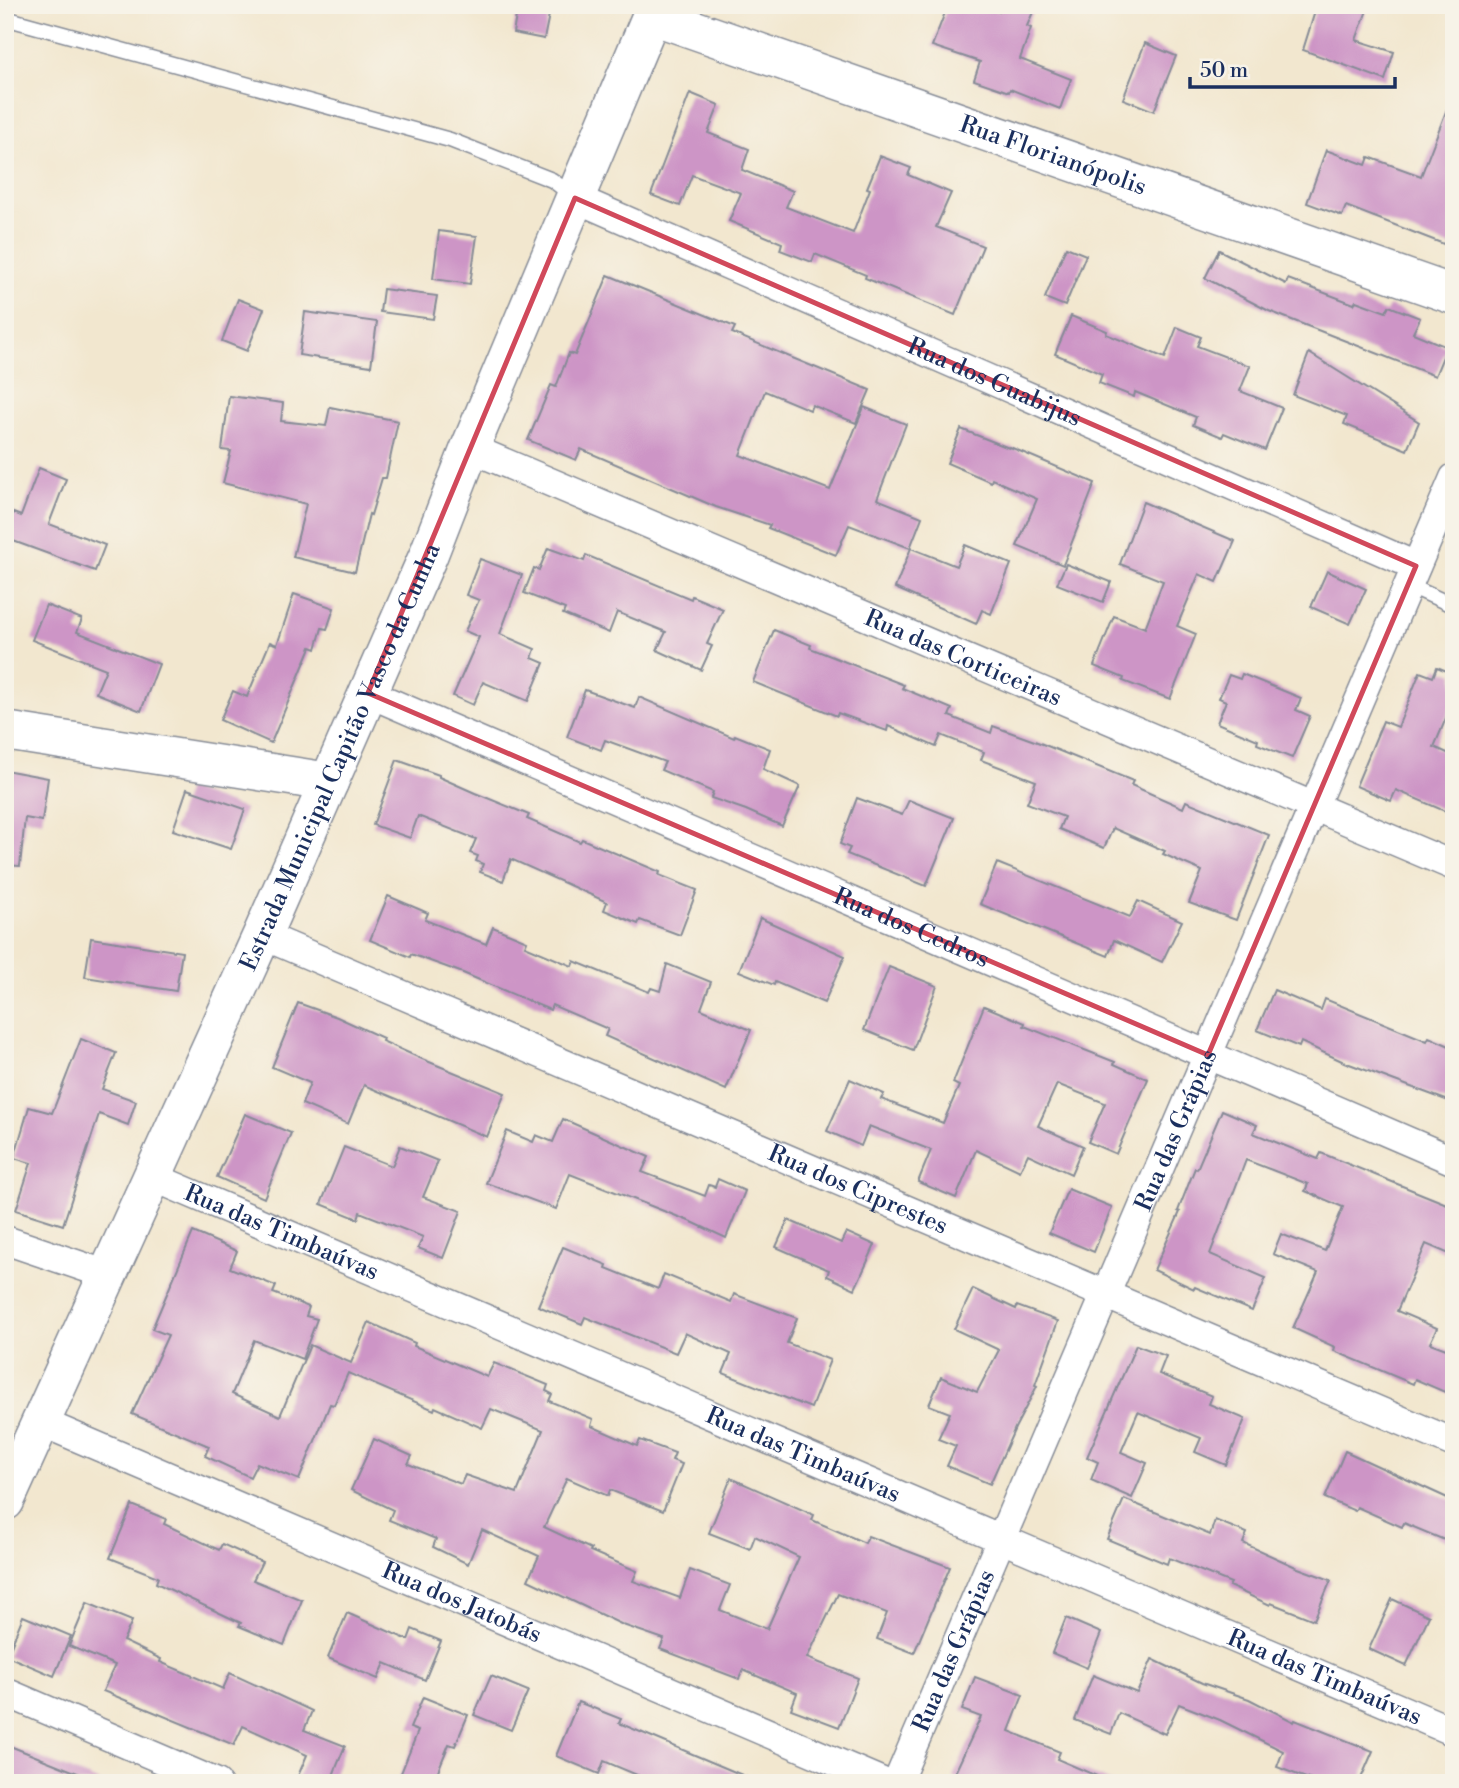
<svg xmlns="http://www.w3.org/2000/svg" width="1459" height="1788" font-family="'Libre Bodoni',serif">
  <style>
    .building { fill: #cd95c6 }
    .lines { fill: none; stroke-linecap: round; stroke-linejoin: round }
    .lane-casing { stroke: #868b96; stroke-width: 17 }
    .street-casing { stroke: #868b96; stroke-width: 31 }
    .secondary-casing { stroke: #868b96; stroke-width: 41 }
    .lane { stroke: #fff; stroke-width: 14 }
    .street { stroke: #fff; stroke-width: 28 }
    .secondary { stroke: #fff; stroke-width: 38 }
    .marked { fill: none; stroke: #d1495b; stroke-width: 5; stroke-linejoin: round }
    .labels { text-anchor: middle; stroke-width: 6; stroke-linejoin: round; paint-order: stroke }
    .street-label { font-size: 24px; fill: #1b2f5e; stroke: #f7f3e8 }
  </style>
  <rect width="100%" height="100%" fill="#f7f3e8"/>
  <filter id="ink" filterUnits="userSpaceOnUse"><feTurbulence type="fractalNoise" baseFrequency=".0143" numOctaves="2"/><feDisplacementMap in="SourceGraphic" scale="14" xChannelSelector="R" yChannelSelector="G"/><feConvolveMatrix kernelMatrix="1 2 1 2 8 2 1 2 1" color-interpolation-filters="sRGB"/></filter>
  <filter id="wash" filterUnits="userSpaceOnUse"><feTurbulence type="fractalNoise" baseFrequency=".00686" numOctaves="4" result="noise"/><feDisplacementMap in="SourceGraphic" scale="28" xChannelSelector="R" yChannelSelector="G"/><feGaussianBlur stdDeviation="1.57" result="paint"/><feColorMatrix in="noise" values="0 0 0 0 0 0 0 0 0 0 0 0 0 0 0 0 0 1.4 0 .05"/><feComposite in="paint" operator="in"/></filter>
  <g filter="url(#wash)">
    <rect width="100%" height="100%" fill="#f2e7cf"/>
    <g id="blocks">
      <g class="building">
        <path d="M518,5h33l-7,34 -31,-6z"/>
        <path d="M948,5h34l17,7 3,-7h34l-9,21 4,2 -11,31 51,20 -11,30 -50,-20 -1,3 -35,-12 6,-18 -48,-16z"/>
        <path d="M1317,5h52l-13,35 38,12 -9,28 -82,-30z"/>
        <path d="M1145,43l31,13 -22,55 -31,-12z"/>
        <path d="M690,93l29,12 -11,28 41,16 -7,21 51,21 -7,16 67,26 17,-44 -3,-1 13,-32 31,12 -3,7 43,18 -15,34 47,19 -28,69 -90,-37 1,-3 -51,-21 -3,8 -32,-12 2,-7 -53,-22 12,-28 -49,-18 -12,31 -29,-11z"/>
        <path d="M1452,96h2v152l-108,-42 -4,10 -35,-13 19,-53 40,15 3,-8 52,19z"/>
        <path d="M439,231l38,5 -7,48 -37,-5z"/>
        <path d="M1066,247l20,8 -21,51 -20,-8z"/>
        <path d="M1219,250l67,34 2,-5 66,25 2,-3 30,11 3,-6 31,12 -7,15 34,14 -12,29 -166,-65 -64,-33z"/>
        <path d="M608,275l127,52 -3,6 138,57 -14,33 -44,-18 -2,5 -45,-19 -25,64 90,35 34,-83 42,17 -29,75 45,18 -12,31 -61,-23 -13,30 -68,-27 2,-3 -54,-18 -135,-58 -5,11 -48,-20 23,-55 5,2 13,-34 6,2z"/>
        <path d="M383,289l54,7 -4,23 -53,-7z"/>
        <path d="M238,299l26,10 -17,42 -25,-10z"/>
        <path d="M305,312l72,10 -6,44 -72,-11z"/>
        <path d="M1071,316l36,15 -1,3 59,24 12,-31 24,10 -4,9 53,20 -10,25 42,17 -17,42 -41,-17 -2,4 -29,-12 3,-8 -61,-25 -1,5 -35,-14 3,-9 -47,-20z"/>
        <path d="M1309,353l110,69 -12,28 -63,-26 3,-8 -54,-21z"/>
        <path d="M229,396l54,7 -2,18 45,5 4,-19 68,14 -12,57h-4l-11,37 -2,-1 -14,58 -62,-15 13,-53 -83,-21 8,-32 -9,-1z"/>
        <path d="M961,429l48,19 1,-1 85,36 -32,82 -46,-19 20,-47 -45,-20 -1,3 -44,-19z"/>
        <path d="M39,468l27,11 -17,45 56,21 -10,26 -90,-33v-12l6,-14 10,4z"/>
        <path d="M1143,502l92,39 -18,41 -18,-8 -22,52 19,8 -26,65 -47,-18 1,-3 -30,-12 20,-50 31,12 18,-47 -43,-17z"/>
        <path d="M965,545l46,19 -20,50 -9,-4 -6,14 -81,-36 16,-40 45,18z"/>
        <path d="M548,548l36,13 2,-6 105,44 1,-3 31,13 -16,35 5,2 -11,24 -44,-20 9,-18 -49,-20 -8,21 -46,-19 2,-5 -41,-16 10,-25 5,2z"/>
        <path d="M480,559l42,16 -22,59 35,15 -3,9 12,5 -16,38 -45,-19 -10,23 -20,-9 26,-59 -14,-6 14,-31 -13,-5z"/>
        <path d="M1066,564l45,18 -8,20 -46,-18z"/>
        <path d="M1327,571l39,18 -16,35 -39,-17z"/>
        <path d="M294,594l40,14 -7,21 -5,-1 -6,21 -5,-2 -40,96 -51,-23 13,-29 14,6 23,-55 7,3z"/>
        <path d="M46,605l36,14 -5,13 82,32 -18,47 -45,-18 10,-24 -74,-29z"/>
        <path d="M774,630l37,15 -1,3 94,37 -2,3 50,21 -3,7 42,17 2,-7 47,17 93,38 -2,4 52,23 3,-7 83,34 -33,85 -47,-17 13,-32 -39,-17 2,-3 -52,-23 -9,20 -45,-19 5,-12 -37,-14 9,-22 -55,-21 3,-8 -43,-17 -5,12 -48,-21 -1,5 -49,-18 -1,3 -84,-34z"/>
        <path d="M1437,667l17,7v25l-20,48 20,9v59l-58,-25 -5,11 -35,-15 27,-65 15,6 22,-55 13,5z"/>
        <path d="M1242,674l59,24 -5,12 14,6 -18,42 -35,-14 1,-4 -41,-17 9,-22 -7,-3 10,-23 11,4z"/>
        <path d="M585,690l50,18 4,-11 95,41 1,-3 35,14 -7,20 37,17 -18,40 -36,-16 -35,-12 2,-6 -52,-22 4,-8 -60,-22 -4,10 -34,-13z"/>
        <path d="M397,760l42,15v2l36,16 54,22 -2,4 53,23 2,-3 78,33 -1,3 38,15 -17,45 -40,-15 -2,4 -34,-14 3,-8 -96,-43 -8,22 -23,-9 3,-8 -7,-3 2,-5 -8,-3 6,-14 -58,-23 -8,22 -37,-13z"/>
        <path d="M5,770l43,8 -6,43 -17,-3 -5,48 -15,-1z"/>
        <path d="M187,789l58,20 -14,40 -58,-19z"/>
        <path d="M857,798l45,17 7,-15 45,18 -28,68 -79,-32 3,-6 -10,-4z"/>
        <path d="M997,863l133,54 8,-16 44,20 -20,41 -48,-22 -6,16 -128,-52z"/>
        <path d="M388,896l40,17 -3,7 61,24 7,-17 34,14 -2,5 47,20 2,-5 75,31 2,-4 9,3 7,-27 44,18 -10,27 50,21 -25,60 -121,-54 3,-7 -56,-24 -2,5 -87,-37 -52,-19 -1,3 -40,-17z"/>
        <path d="M760,918l85,38 -21,47 -49,-21 -1,3 -35,-14z"/>
        <path d="M91,938l91,14 -6,39 -91,-14z"/>
        <path d="M889,967l48,19 -24,64 -49,-20z"/>
        <path d="M1274,990l47,20 4,-11 102,42 2,-4 25,11v55l-110,-41 -43,-20 -2,5 -42,-17z"/>
        <path d="M298,1003l39,14 46,21 -1,3 40,18 83,34 -18,44 -123,-52 -16,39 -46,-20 8,-21 -38,-16z"/>
        <path d="M984,1006l41,17 -1,3 91,36 -1,2 34,15 -32,75 -28,-12 17,-39 -48,-19 -19,42 45,20 -12,28 -43,-20 -8,17 -44,-21 -20,48 -38,-16 13,-32 -62,-24 -8,20 -34,-15 23,-52 34,15 -3,5 62,24 16,-37 -6,-3z"/>
        <path d="M81,1039l35,14 -14,36 34,12 -8,24 -29,-11 -36,111 -47,-15 15,-47 -17,-5 15,-51 23,6z"/>
        <path d="M1222,1110l35,15 -4,8 65,26 3,-6 133,54v49l-28,-12 -29,67 40,17 -7,15 24,9v44l-39,-17 -2,5 -79,-33 1,-4 -42,-19 25,-56 -45,-18 8,-20 44,17 18,-44 -38,-16 3,-7 -62,-24 -36,94 56,24 -14,33 -57,-24 -1,2 -40,-19 26,-58 -2,-1 17,-43 2,1z"/>
        <path d="M245,1114l46,19 -27,65 -47,-21z"/>
        <path d="M563,1119l86,38 -7,15 63,24 4,-11 6,2 3,-8 27,12 -19,47 -32,-15 -124,-49 -14,35 -70,-26 21,-52 26,11 3,-7 17,7z"/>
        <path d="M400,1146l38,15 -15,36 38,14 -18,47 -25,-10 5,-11 -63,-25 -2,7 -37,-15 23,-57 48,19z"/>
        <path d="M1068,1189l44,18 -18,45 -45,-19z"/>
        <path d="M788,1220l53,23 5,-11 29,13 -20,44 -28,-13 2,-6 -53,-23z"/>
        <path d="M193,1232l44,19 -7,17 46,18 -3,7 36,14 -3,9 11,3 -15,40 -48,-19 -22,54 48,22 30,-71 41,18 18,-41 46,21 -1,3 73,31 7,-14 54,22 -2,6 6,3 -3,7 44,18 -2,7 46,20 3,-6 35,13 -3,7 10,4 -19,47 -53,-21 -2,6 -41,-18 -23,49 47,22 -1,2 47,20 -4,10 47,17 10,-28 40,15 -10,25 47,19 32,-72 -44,-21 -5,13 -41,-16 22,-55 83,37 -2,5 53,23 3,-7 82,31 -36,86 -37,-14 10,-26 -49,-19 -31,64 51,20 -19,49 -48,-18 6,-16 -54,-23 -4,9 -79,-30 4,-10 -41,-14 -95,-45 11,-24 -57,-26 -14,34 -35,-17 3,-8 -47,-19 4,-10 -42,-20 23,-51 38,17 -4,8 53,20 4,-9 52,18 26,-63 -52,-21 -9,19 -47,-21 -1,3 -86,-37 -14,32 -4,-1 -31,76 -42,-17 -7,14 -45,-21 4,-10 -77,-32 36,-79 -16,-6z"/>
        <path d="M563,1247l44,18 -1,3 52,21 6,-15 67,28 3,-8 63,24 -10,25 43,17 -19,48 -88,-35 8,-19 -46,-21 -9,20 -91,-36 -3,7 -44,-18z"/>
        <path d="M973,1289l43,20 1,-3 41,15 -23,64 2,1 -22,42 -25,56 -43,-18 9,-20 -18,-7 12,-26 -21,-8 12,-28 36,15 22,-42 -45,-21z"/>
        <path d="M1136,1345l30,11 -7,18 53,22 -3,8 36,15 -19,46 -31,-13 6,-14 -63,-26 -17,40 26,11 -15,35 -41,-18 7,-18 -11,-5z"/>
        <path d="M1345,1451l109,50v43l-50,-21 -2,4 -45,-20 -2,4 -30,-13z"/>
        <path d="M1124,1499l86,36 5,-15 32,13 -4,10 55,25 33,12 -17,40 -43,-17 -1,2 -41,-19 2,-3 -62,-25 -2,6 -60,-25z"/>
        <path d="M132,1505l34,14 -2,5 55,26 3,-6 40,18 -9,18 49,20 -18,45 -45,-19 2,-3 -85,-40 2,-6 -48,-19z"/>
        <path d="M1392,1599l37,17 -23,50 -37,-17z"/>
        <path d="M87,1603l45,18 -9,20 38,18 -1,3 63,27 7,-16 82,38 -8,19 41,16 -15,37h-35l12,-28 -64,-29 -9,19 -131,-54 12,-26 -46,-19z"/>
        <path d="M347,1613l61,27 4,-11 29,12 -16,39 -40,-17 -7,16 -50,-21z"/>
        <path d="M23,1616l48,20 -17,40 -47,-20z"/>
        <path d="M1066,1618l35,15 -14,35 -35,-15z"/>
        <path d="M1152,1659l50,24 47,16 45,23 1,-2 78,31 -14,32h-40l-42,-16 6,-16 -63,-31 -41,-16 -14,30 -46,-21 -8,21 -36,-14 18,-45 44,18z"/>
        <path d="M491,1676l37,15 -17,39 -37,-15z"/>
        <path d="M975,1677l48,18 -14,36 51,21 -3,7 56,24h-146l-14,-6 28,-60 -19,-7z"/>
        <path d="M423,1697l45,18 -13,31 -6,-2 -16,39h-36l21,-52 -8,-3z"/>
        <path d="M578,1702l43,17 -2,4 142,60h-105l-52,-22 -5,13 -43,-18z"/>
        <path d="M5,1744l95,38v1h-95z"/>
      </g>
    </g>
  </g>
  <g filter="url(#ink)">
    <use href="#blocks" fill-opacity="0" stroke="#868b96" stroke-width="2"/>
    <g class="lines">
      <defs>
        <g id="lane">
          <path d="M5,18l445,122 102,40 21,16"/>
          <path d="M1408,585l46,21"/>
        </g>
        <g id="street">
          <path id="s1" d="M575,198l841,368"/>
          <path id="s2" d="M470,448l984,418"/>
          <path id="s3" d="M368,693l1086,468"/>
          <path id="s4" d="M262,935l1192,508"/>
          <path id="s5" d="M153,1177l1301,555"/>
          <path d="M5,1240l103,35"/>
          <path id="s6" d="M41,1422l844,361"/>
          <path d="M5,1692l212,91"/>
          <path id="s7" d="M897,1783l557,-1305"/>
        </g>
        <g id="secondary">
          <path id="s8" d="M652,15l802,280"/>
          <path d="M5,731l324,51"/>
          <path id="s9" d="M5,1501l257,-566 166,-379 42,-108 186,-443"/>
        </g>
      </defs>
      <use href="#lane" class="lane-casing"/>
      <use href="#street" class="street-casing"/>
      <use href="#secondary" class="secondary-casing"/>
      <use href="#lane" class="lane"/>
      <use href="#street" class="street"/>
      <use href="#secondary" class="secondary"/>
    </g>
  </g>
  <path class="marked" d="M575,198l841,368 -208,489 -840,-362z"/>
  <g class="labels">
    <g class="street-label">
      <text dy="8" stroke="none"><textPath href="#s8" startOffset="425">Rua Florianópolis</textPath></text>
      <text dy="8" stroke="none"><textPath href="#s1" startOffset="458">Rua dos Guabijus</textPath></text>
      <text dy="8" stroke="none"><textPath href="#s2" startOffset="536">Rua das Corticeiras</textPath></text>
      <text dy="8" stroke="none"><textPath href="#s9" startOffset="816">Estrada Municipal Capitão Vasco da Cunha</textPath></text>
      <text dy="8" stroke="none"><textPath href="#s3" startOffset="592">Rua dos Cedros</textPath></text>
      <text dy="8" stroke="none"><textPath href="#s7" startOffset="710">Rua das Grápias</textPath></text>
      <text dy="8" stroke="none"><textPath href="#s4" startOffset="648">Rua dos Ciprestes</textPath></text>
      <text dy="8" stroke="none"><textPath href="#s5" startOffset="140">Rua das Timbaúvas</textPath></text>
      <text dy="8" stroke="none"><textPath href="#s5" startOffset="707">Rua das Timbaúvas</textPath></text>
      <text dy="8" stroke="none"><textPath href="#s6" startOffset="458">Rua dos Jatobás</textPath></text>
      <text dy="8" stroke="none"><textPath href="#s7" startOffset="144">Rua das Grápias</textPath></text>
      <text dy="8" stroke="none"><textPath href="#s5" startOffset="1274">Rua das Timbaúvas</textPath></text>
    </g>
  </g>
  <rect width="1459" height="1788" fill="none" stroke="#f7f3e8" stroke-width="28"/>
  <path d="M1190 77v10h205v-10" fill="none" stroke="#1b2f5e" stroke-width="3.5"/>
  <text x="1200" y="77" font-size="21" fill="#1b2f5e" stroke="#f7f3e8" stroke-width="5" paint-order="stroke">50 m</text>
</svg>
